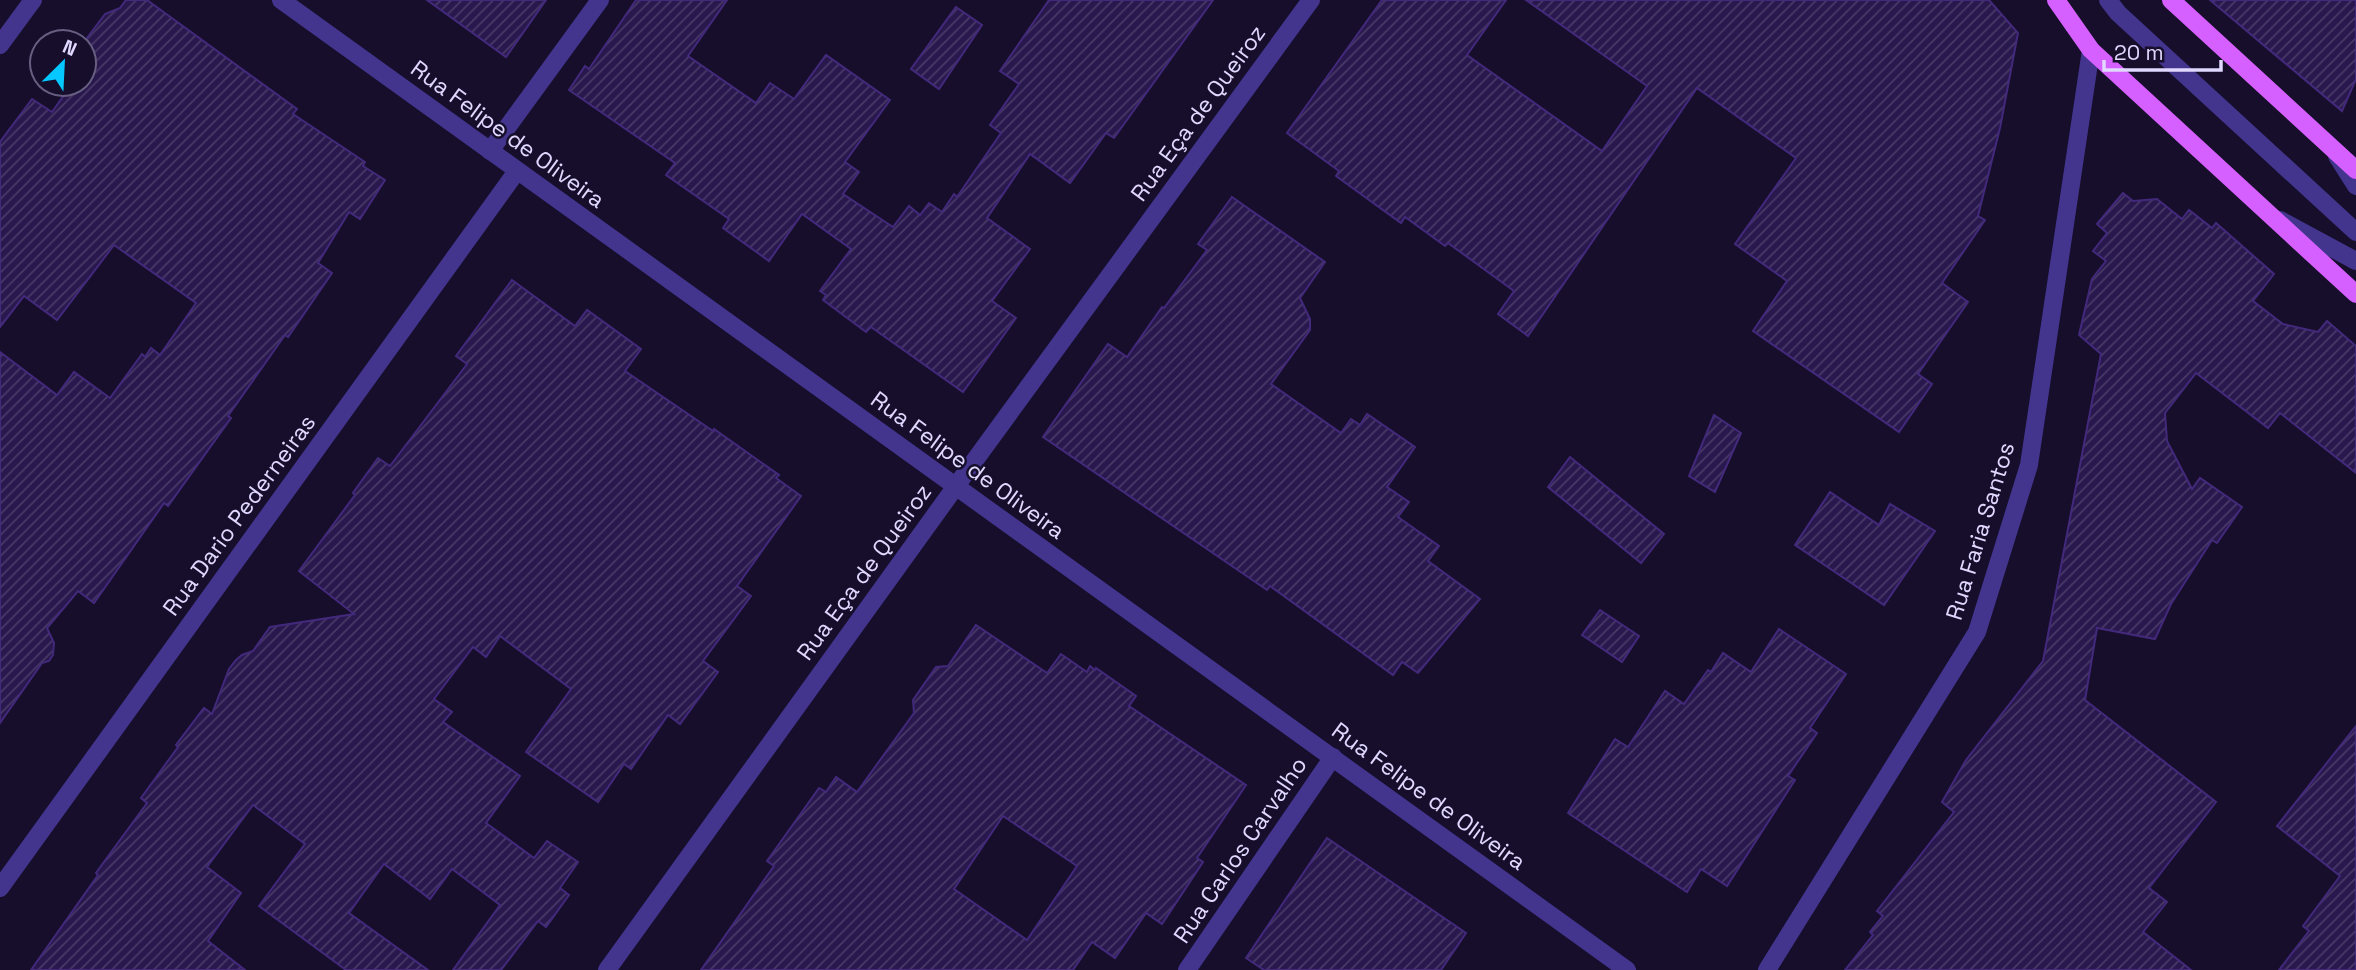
<svg xmlns="http://www.w3.org/2000/svg" width="2356" height="970" font-family="'Space Grotesk',sans-serif">
  <style>
    .building { fill: url(#building-hatch); stroke: #43297b; stroke-width: 2; fill-rule: evenodd }
    .lines { fill: none; stroke-linecap: round; stroke-linejoin: round }
    .service { stroke: #43358d; stroke-width: 18 }
    .minor { stroke: #43358d; stroke-width: 18 }
    .tertiary { stroke: #43358d; stroke-width: 18 }
    .primary { stroke: #d65fff; stroke-width: 18 }
    .labels { text-anchor: middle; stroke-width: 5; stroke-linejoin: round; paint-order: stroke }
    .street-label { font-size: 23px; fill: #e1d8ff; stroke: #160e2b }
  </style>
  <defs>
    <pattern id="building-hatch" width="6" height="6" patternUnits="userSpaceOnUse" patternTransform="scale(1.75)"><rect width="6" height="6" fill="#29184d"/><path d="M-1 1l2-2M0 6l6-6M5 7l2-2" fill="none" stroke="#483968"/></pattern>
  </defs>
  <rect width="100%" height="100%" fill="#160e2b"/>
  <g class="building">
    <path d="M126,0h21l150,109 -4,5 72,48 -2,4 22,14 -25,39 -11,-7 -31,51 14,10 -44,64 -3,-2 -57,81 3,2 -63,88 -4,-3 -70,100 -16,-12 -31,37 7,15 -1,12 -4,6 -7,2 -42,60v-371l57,43 17,-23 36,26 32,-44 3,3 6,-9 9,7 36,-52 -82,-58 -57,75 -33,-24 -24,31v-185l32,-43 20,13 20,-28h12v-42l21,-28 15,-6z"/>
    <path d="M427,0h119l-40,57z"/>
    <path d="M636,0h91l-39,56 68,47 14,-20 24,16 32,-44 64,45 -45,62 14,10 -16,22 50,33 16,-21 11,9 9,-12 13,9 12,-18 3,3 44,-64 -11,-8 29,-41 -19,-13 49,-71h164l-99,138 -8,-5 -36,50 -40,-29 -43,64 43,31 -38,52 24,17 -53,74 -92,-65 -5,5 -43,-32 3,-5 -6,-4 31,-42 -49,-35 -33,47 -46,-33 6,-9 -63,-44 9,-12 -106,-73 16,-24 4,3z"/>
    <path d="M1382,0h124l-39,55 135,96 45,-65 -121,-86h463l29,33 -18,95 -22,88 7,4 -43,63 26,19 -50,72 14,10 -33,48 -146,-101 34,-50 -52,-37 61,-86 -99,-70 -169,248 -30,-22 16,-23 -66,-48 -3,3 -40,-29 -4,6 -65,-47 3,-5 -52,-38z"/>
    <path d="M2210,0h146v79l-14,32z"/>
    <path d="M956,7l26,18 -43,64 -28,-20z"/>
    <path d="M2123,193l10,8 24,-2 25,20 7,-9 23,18 4,-5 58,51 -21,27 30,23 35,8 9,-11 29,25v127l-76,-60 -12,15 -72,-55 -31,40 2,28 25,48 8,-11 42,29 -25,36 -5,-3 -41,64 -16,35 -58,-11 -12,72 131,102 -67,86 18,14 -24,30 48,38h-346l28,-35 -3,-3 13,-16 -6,-5 77,-99 -12,-10 24,-42 77,-99 58,-307 -22,-19 13,-56 14,-18 -13,-10 14,-18 -10,-9z"/>
    <path d="M1232,197l93,65 -25,36 10,21v11l-39,54 70,49 10,-14 9,6 7,-11 48,33 -28,40 22,15 -11,15 41,29 -11,15 52,38 -62,74 -16,-11 -9,13 -123,-89 -3,4 -224,-153 65,-93 19,13 35,-50 2,1 43,-58 -9,-6z"/>
    <path d="M512,280l63,46 12,-16 54,39 -16,22 88,60 1,-2 65,46 -3,3 25,18 -64,90 14,10 -48,65 15,11 -38,52 -12,-9 -37,54 -7,-5 -26,38 -72,-50 45,-63 -71,-53 -14,21 -13,-10 -39,52 18,13 -9,10 77,54 -34,47 48,35 13,-17 31,21 -18,26 9,7 -23,32 -8,-6 -37,49h-48l47,-65 -48,-36 -22,30 -46,-35 -35,49 79,57h-82l-87,-64 46,-62 -52,-39 -46,62 34,26 -33,48 37,29h-214l67,-95 -2,-2 51,-70 -6,-5 37,-51 -2,-2 28,-37 8,6 17,-45 7,-9 6,-5 11,-4 17,-24 84,-13 -55,-43 56,-76 -2,-2 25,-35 12,8 77,-102 -11,-8z"/>
    <path d="M1714,415l27,18 -26,59 -26,-16z"/>
    <path d="M1570,457l94,77 -23,29 -93,-76z"/>
    <path d="M1830,492l49,33 11,-21 45,27 -51,74 -89,-60z"/>
    <path d="M1600,610l39,26 -17,26 -40,-27z"/>
    <path d="M976,625l71,48 14,-19 26,18 3,-6 5,4 1,-2 40,28 -7,10 117,79 -49,73 6,4 -41,62 -16,-11 -31,45 -23,-16 -19,28h-372l73,-104 -7,-5 52,-73 7,4 10,-15 21,15 57,-79 -1,-13 23,-33 12,-1zM1003,816l74,50 -50,74 -73,-51z"/>
    <path d="M1779,629l67,45 -36,54 7,5 -29,43 7,4 -68,106 -26,-17 -14,23 -119,-79 47,-74 13,8 37,-56 19,13 24,-34 3,2 12,-19 28,19z"/>
    <path d="M2356,726v244h-77l30,-39 -6,-5 37,-50 -63,-50z"/>
    <path d="M1327,838l139,95 -25,37h-177l-18,-12z"/>
  </g>
  <g class="lines">
    <g class="service">
      <path d="M2108,0l10,13 238,219"/>
      <path d="M490,151l110,-151"/>
      <path d="M2337,156l19,30"/>
      <path d="M2280,220l76,41"/>
    </g>
    <g class="minor">
      <path d="M0,45l33,-45"/>
      <path d="M0,888l517,-717"/>
      <path d="M1187,970l146,-213"/>
      <path d="M1767,970l210,-338 52,-167 62,-415"/>
    </g>
    <g class="tertiary">
      <path d="M281,0l1346,970"/>
      <path d="M607,970l349,-484 355,-486"/>
    </g>
    <g class="primary">
      <path d="M2056,0l35,50 265,244"/>
      <path d="M2171,0l185,170"/>
    </g>
  </g>
  <g class="labels">
    <g class="street-label">
      <text transform="translate(1198 113) rotate(-54)" y="8">Rua Eça de Queiroz</text>
      <text transform="translate(508 134) rotate(36)" y="8">Rua Felipe de Oliveira</text>
      <text transform="translate(968 465) rotate(36)" y="8">Rua Felipe de Oliveira</text>
      <text transform="translate(239 515) rotate(-54)" y="8">Rua Dario Pederneiras</text>
      <text transform="translate(1980 531) rotate(-73)" y="8">Rua Faria Santos</text>
      <text transform="translate(864 572) rotate(-54)" y="8">Rua Eça de Queiroz</text>
      <text transform="translate(1429 796) rotate(36)" y="8">Rua Felipe de Oliveira</text>
      <text transform="translate(1240 850) rotate(-56)" y="8">Rua Carlos Carvalho</text>
    </g>
  </g>
  <g transform="translate(63 63) rotate(24)"><circle r="33" fill="#160e2b" stroke="#675f80" stroke-width="2"/>
  <path d="M0-5L12 26L0 18L-12 26Z" fill="#04c8ff"/>
  <text y="-10" font-size="19" font-weight="bold" text-anchor="middle" fill="#e1d8ff">N</text>
  </g>
  <path d="M2104 60v10h117v-10" fill="none" stroke="#e1d8ff" stroke-width="3.5"/>
  <text x="2114" y="60" font-size="21" fill="#e1d8ff" stroke="#160e2b" stroke-width="5" paint-order="stroke">20 m</text>
</svg>
